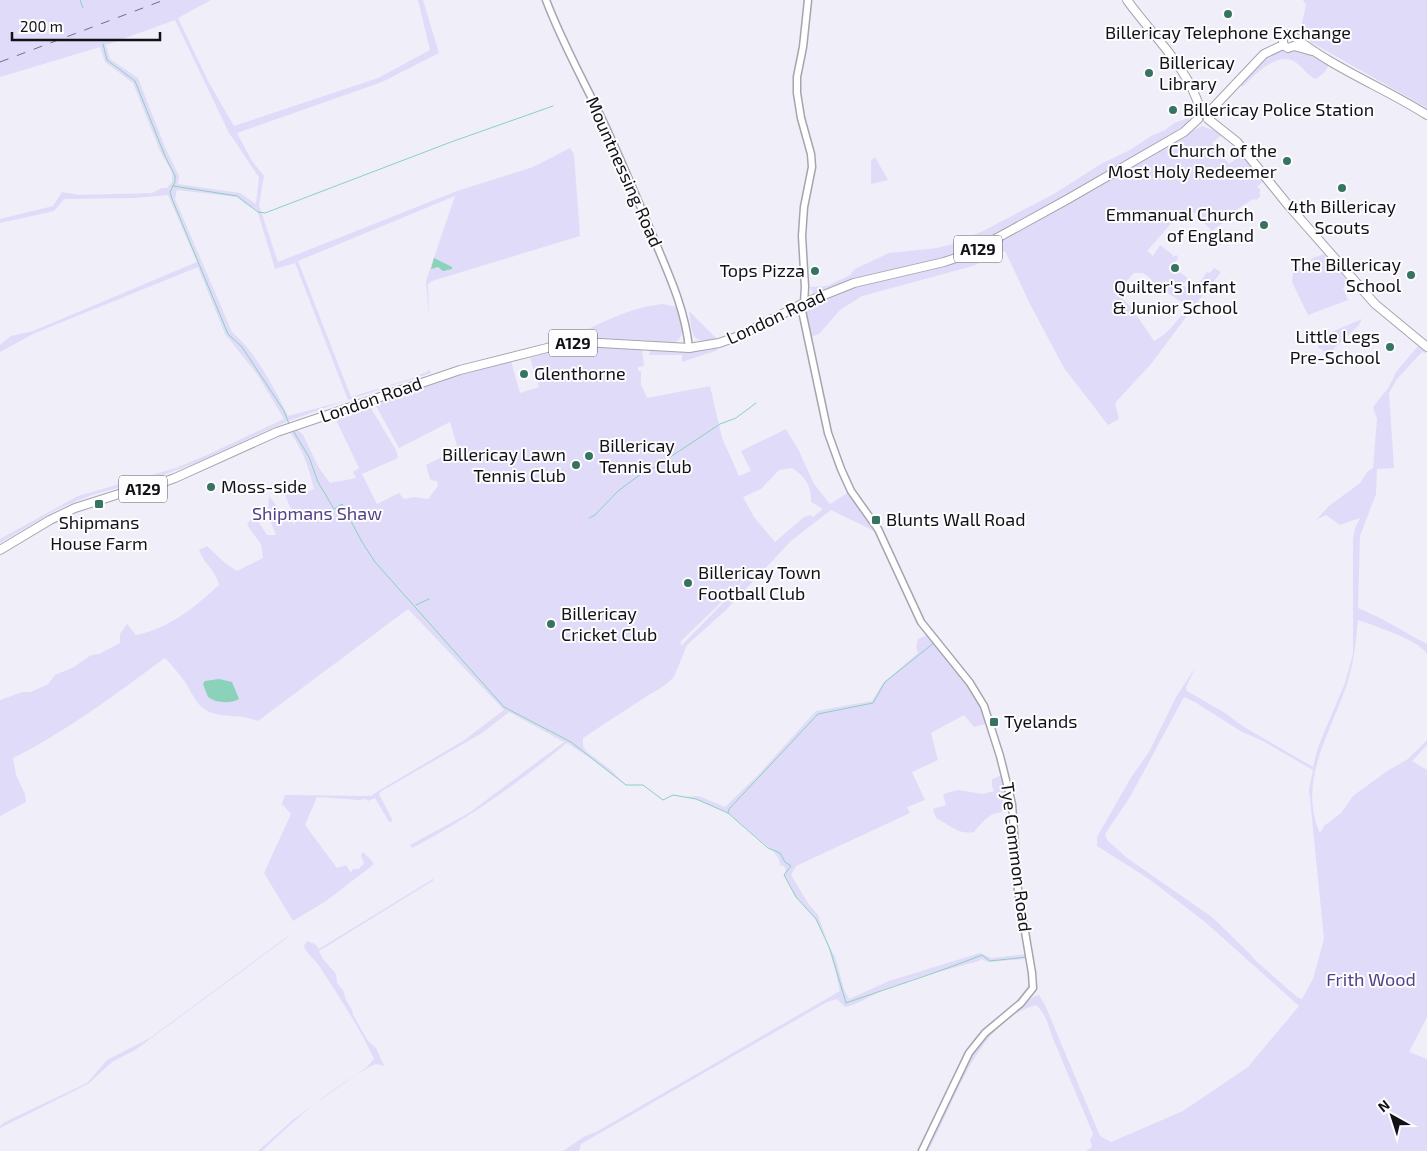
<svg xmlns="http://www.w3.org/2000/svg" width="1427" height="1151" font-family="'Exo 2',sans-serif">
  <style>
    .green { fill: #e0dbf9; fill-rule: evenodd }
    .water { fill: #8ad2ba }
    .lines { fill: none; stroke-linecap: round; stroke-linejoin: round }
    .stream { stroke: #8ad2ba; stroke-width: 1 }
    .minor-casing { stroke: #a6a5ae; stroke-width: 9 }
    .major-casing { stroke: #a6a5ae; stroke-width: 10 }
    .minor { stroke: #fff; stroke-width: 6 }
    .major { stroke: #fff; stroke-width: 8 }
    .rail { stroke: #727077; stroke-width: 1; stroke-dasharray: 9 9; stroke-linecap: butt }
    .poi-dot { fill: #367461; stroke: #fdfdff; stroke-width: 2 }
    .labels { text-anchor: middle; stroke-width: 4; stroke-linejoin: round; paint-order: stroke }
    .shield { fill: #fdfdff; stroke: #58585b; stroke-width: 1 }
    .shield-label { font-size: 16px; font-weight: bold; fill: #121115 }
    .poi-label { font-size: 18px; fill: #121115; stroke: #fdfdff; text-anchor: start }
    .street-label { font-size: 18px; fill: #121115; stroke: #fdfdff }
    .park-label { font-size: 18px; fill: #534186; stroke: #fdfdff }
  </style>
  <rect width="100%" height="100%" fill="#f0eef9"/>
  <g class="green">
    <path d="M0,0h211l-33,18 30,63 26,45 144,-48 52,-28 -12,-50h5l16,53 -57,29 -145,51 15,28 12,15 -5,29 19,57 179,-71 76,-24 37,-19 4,6 6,82 -148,45 -4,3 1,32 -3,-35 29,-85 -157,65 53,136 62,-19 17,-8 1,3 -83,27 -53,-137 -20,6 -18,-59 -10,-5 -10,-8 -60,-7 -2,9 57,133c23,19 43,57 56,84l56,-15 -58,21 -90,41 -33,12 -71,20 -15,6 -19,8 -58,34v-4l78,-43 98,-28 31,-13 77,-36 -27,-45 -32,-40 -27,-67 -163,66 -35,19v-7l11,-9 22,-5 164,-69 -29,-67 -33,3 -71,1 -10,12 -54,12v-4l53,-13 9,-14 16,3 74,-2 10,-5h5l5,-6v-10l-12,-21 -27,-68 -28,-21 -5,-15 -100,30zM175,20l54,113c11,14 19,30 30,44l-3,27 -16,-11 -62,-9 1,-8 -14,-29 -27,-69 -28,-19 -4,-14z"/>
    <path d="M1303,0h124v108l-118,-67 -12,-11 5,-7 4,-18z"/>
    <path d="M1284,51l26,1 20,10 -5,10 -9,7c-8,-3 -12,-10 -18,-15 -20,-16 -42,11 -56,23l-2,-2 23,-26 10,-7z"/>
    <path d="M1188,118l2,2c-19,18 -44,24 -62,43l74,-37 21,8 -11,9 17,21 16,-11 21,26 -9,8 4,3 -2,3 2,3 -5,4 -3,-1 -17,11 -4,6 -20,15 -18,-19 -9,5 -9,1 -29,33 6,5 7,-11 13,10 -1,2 5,-2 1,3 -6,9 16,11 -5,7 10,7 14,-20 3,1 4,-5 7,4 -29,37 -41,55 -36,39 4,16 -11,6 -44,-57 -33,-62 -26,-55 -32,15 -111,30 -22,14 -21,24 -11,4 -7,-32 83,-30 84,-25 -116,31 -38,13 -4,-8 17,-1 23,-11 5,-6 34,-16 48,-5 12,-3 34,-14 69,-36 49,-31 29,-14 21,-14 14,-6 9,-7zM1134,273h9l7,5 4,6h4l-1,2 32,21c-12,12 -20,27 -35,34l-23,-34 -8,-8 1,-15z"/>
    <path d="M875,157l13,23 -17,4v-23z"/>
    <path d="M1324,254l24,28 -5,6 5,12 -40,15 -16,-33 1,-9 20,-15z"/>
    <path d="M663,304l14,3c5,11 10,30 -3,36l-49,-4 -52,-1 1,-2c29,-14 57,-29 89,-32z"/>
    <path d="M689,311l28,28c-27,6 -24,-4 -28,-28z"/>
    <path d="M1362,319l-4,7 -30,28 -10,-7 11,-14z"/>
    <path d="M1424,344l3,3 -3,3 3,4 -5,-2 -25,27 -8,14 5,75 -17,1 -1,25 -16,42 -2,72c25,10 46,24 69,36v10c-9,-15 -53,-28 -69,-34 -2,21 -4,43 -11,64 -16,48 -50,97 -27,149l4,-7 17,-13 12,-17 34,-25 21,-12 19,-19v5l-15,16 15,9v247l-18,35 18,7v92h-341l6,-4 -2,-7 3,-6 -36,-86c-7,-14 -9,-33 -21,-43 -60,17 -81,98 -108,146h-4l49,-99c14,-19 31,-32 50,-46 6,-5 8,-9 16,-11l6,10 55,131 11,6 72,-31 65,-44 51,-61 -94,-84 -56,-43 -52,-33v-9l33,-58 19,-27 27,-55 19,-29 -9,19 1,4 38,22 19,14 69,40 5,-20 27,-64 8,-29v-115l2,-11 5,-10 -20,7 -14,-10 -10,5 13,-14 31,-23 7,-11 6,-4 4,-49 -4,-12 16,-20 7,-15 22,-26 3,2zM1184,697l11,5 47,30 19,8 52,30 -4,19 15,150 -11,40 -11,20 -5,-2 -41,-36 -5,-6 -39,-38 -85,-59 -20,-18 -2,-6 25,-37z"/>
    <path d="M718,346v4l-36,12v-7h-33l1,-5 3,-2 45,3z"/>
    <path d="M595,347l47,2 2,17 -6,1v4h3v13l6,14 63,-12 12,52 17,38 12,-5 -10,-20 45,-22 13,22 15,33 16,20 21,-13 29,43 -49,-24 -39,30 -66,70 -39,35 -13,32 -10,9 -17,10 -64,42v8l3,5 25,19 15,15 -36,-27 -23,-15c-49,40 -99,76 -155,105l-2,-3 59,-32 95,-71 -55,-30 -27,21 -102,59 -1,2 13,25v2l-3,1 -14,-24 -7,3 -3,-2 -5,1 -43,-3 -12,28 32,43 9,-3 5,8 2,-4h6l5,-6 -3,-8 2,-3 10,10v3l-47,36 -33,20 -29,-48 27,-59 -9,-10 3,-9 86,1 9,-6 83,-49 41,-31 -96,-101 -150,112c-17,-7 -29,-3 -46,-8 -15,-5 -19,-19 -27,-31 -6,-8 -13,-17 -20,-24 -48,35 -99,74 -152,100l3,17 9,19 1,8 -26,14v-116l23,-8h8l17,-8 7,-9 19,-8 17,-12 8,-1 21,-11v-9l7,-10 9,11c32,-6 59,-28 83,-50 -3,-14 -15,-21 -20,-35l8,-4 18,17 12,8 26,-13 -2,-14 -14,-19 3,-5 6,-2 11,17h9l-8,-20 1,-19 11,14 15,15 -2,-11 -11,-26 9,-6c9,9 11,13 23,7 -6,-24 -10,-37 -25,-58l7,-3 7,7 16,33 11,15 26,-5 -3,-6 6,-4 -23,-48 35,-12 25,42 2,8 -36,16 15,30 22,-11 5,6 11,-2 13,2 10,-13 -1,-5h-3l-4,-2 -4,-14 32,-16 -8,-27 -51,26 -24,-44 90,-32 46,-11 9,32 19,-6 -9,-29 25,-7zM792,468c13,8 20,19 19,34l12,7 -10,8 -3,-2 -6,2 -29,25 -21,-25 -11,-20 18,-8 18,-19zM758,567l-74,76 -2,3 -2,-4z"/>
    <path d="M927,635l6,8 2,-2 35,42 20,40 -16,4 -10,-12 -33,18 7,27 -26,12 13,28 -18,7 3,6 -114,53 -5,9 17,28 10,12 12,34 5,7 9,33 5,10 40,-18 91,-28 11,5 35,-4 -12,-58 -4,-31 -1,-54c-20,2 -22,6 -35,21 -16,3 -24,-7 -38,-14l-3,-9 13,-4 -3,-11 15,-4 24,4 12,-3 -2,-5v-7l13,-5 6,23 3,49 19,142 -56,55 -55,108h-5l48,-99 11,-16 41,-36 11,-14 2,-13 -3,-13 -2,-1 -37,3 -7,-3 -2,2 -56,15 -15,5 -3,3c-17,-1 -40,19 -60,23l-8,-8 -10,3 -246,142 -2,7h-16l22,-15 11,-4 244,-141 -5,-22 -10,-32 -9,-18 -20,-22 -12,-22 2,-4 -2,-5 -4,-1 -1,-6 -6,-8 -45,-38 -32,-14 -13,-2 16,-1 26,11 32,-31 59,-65 56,-10 11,-18 35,-30 -2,-6 2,-8z"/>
    <path d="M433,879l1,1 -115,71 4,8 13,15 1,9 6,7 3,10 6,10 1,5 15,26 8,7 8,18 -7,-2 -4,1c-41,22 -78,54 -111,86h-4l36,-32 73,-52 7,-8c-15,-33 -35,-62 -54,-92 -5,-8 -12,-11 -16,-21l3,-5 8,3 4,5z"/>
    <path d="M291,934l-8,7 -148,109 -23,12 -24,22 -88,44v-2l5,-4 82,-39 20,-23 43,-22z"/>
  </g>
  <g class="water">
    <path d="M434,258l18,9v2l-9,2 -5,-4 -7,2z"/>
    <path d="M219,679l13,3 7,17c-9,5 -23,4 -31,-2l-5,-13 2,-3z"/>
  </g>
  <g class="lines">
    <g class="stream">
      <path d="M80,0l3,8"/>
      <path d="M103,44l4,16 28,21 30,75 10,20v6l-5,10 2,7 56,135 14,13 42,64 5,13"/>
      <path d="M173,186l64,10 21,16 7,1 186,-71 102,-36"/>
      <path d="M292,429l17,28 9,25 16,27 8,-5 20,38 13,20 129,145 67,35 55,43h17l20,15 10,-5 23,4 32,14 40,35 12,5 5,9 6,4 -7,9 12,22 20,22 14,30 16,54c45,-16 91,-30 136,-48l8,6 37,-4"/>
      <path d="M589,518l6,-3 23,-24 27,-20 1,2 74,-49 16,-6 20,-15"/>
      <path d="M416,605l13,-6"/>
      <path d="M728,813l1,-4 89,-95 55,-11 12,-21 50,-40"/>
    </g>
    <defs>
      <g id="minor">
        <path d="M546,0c15,40 36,78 55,117 19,40 36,81 53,122 15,36 31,70 35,109"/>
        <path d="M804,303l1,-16 -3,-51 2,-29 8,-40 -1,-13 -10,-36 -4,-25v-16l6,-30 5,-47"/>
        <path d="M801,306l27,127 13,36 10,22 27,38 43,93 49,61 14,23 16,50 12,48 6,86 14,83 1,15 -12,15 -36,30 -16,20 -47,98"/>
      </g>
      <g id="major">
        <path d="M1127,0c25,35 61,67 73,109"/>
        <path d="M1283,45v-7l5,-4 4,1c40,33 91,52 135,80"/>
        <path d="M1283,45l5,3 6,-2 18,5"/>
        <path d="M1209,112l55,-58 19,-9"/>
        <path d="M1208,119l29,23 51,63 87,99 52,43"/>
        <path d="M0,550l50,-30 25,-12 47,-15 25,-5 28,-10 102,-46 183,-62 103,-26 20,-2 106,6 30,-5 20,-7 65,-33 50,-20 90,-21 24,-8 100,-55 116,-67 14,-13"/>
      </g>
    </defs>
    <use href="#minor" class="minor-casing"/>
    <use href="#major" class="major-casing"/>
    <use href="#minor" class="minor"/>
    <use href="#major" class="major"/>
    <path class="rail" d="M0,62l164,-62"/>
  </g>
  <g class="poi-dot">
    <circle cx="1228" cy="14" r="5"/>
    <circle cx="1149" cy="73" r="5"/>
    <circle cx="1173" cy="110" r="5"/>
    <circle cx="1287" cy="161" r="5"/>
    <circle cx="1342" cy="188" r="5"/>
    <circle cx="1264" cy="225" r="5"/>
    <circle cx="1175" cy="268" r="5"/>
    <circle cx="815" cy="271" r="5"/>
    <circle cx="1411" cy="275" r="5"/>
    <circle cx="1390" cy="347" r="5"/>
    <circle cx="524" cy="374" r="5"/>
    <circle cx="589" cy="456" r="5"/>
    <circle cx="576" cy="465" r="5"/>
    <circle cx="211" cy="487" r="5"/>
    <rect x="94" y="499" width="10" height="10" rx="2.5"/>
    <rect x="871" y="515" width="10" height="10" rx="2.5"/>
    <circle cx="688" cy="583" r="5"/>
    <circle cx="551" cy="624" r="5"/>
    <rect x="989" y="717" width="10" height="10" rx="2.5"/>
  </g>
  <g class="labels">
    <g class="shield">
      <rect x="954" y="235.5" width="48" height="27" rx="4"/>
      <rect x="549" y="329.5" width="48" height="27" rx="4"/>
      <rect x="119" y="475.5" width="48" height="27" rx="4"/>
    </g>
    <g class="shield-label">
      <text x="978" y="255">A129</text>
      <text x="573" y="349">A129</text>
      <text x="143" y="495">A129</text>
    </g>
    <g class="poi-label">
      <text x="1228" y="39" text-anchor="middle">Billericay Telephone Exchange</text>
      <text x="1159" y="69">Billericay<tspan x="1159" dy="21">Library</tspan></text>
      <text x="1183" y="116">Billericay Police Station</text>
      <text x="1277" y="157" text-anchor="end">Church of the<tspan x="1277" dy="21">Most Holy Redeemer</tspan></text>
      <text x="1342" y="213" text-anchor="middle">4th Billericay<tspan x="1342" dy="21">Scouts</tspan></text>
      <text x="1254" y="221" text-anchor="end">Emmanual Church<tspan x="1254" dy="21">of England</tspan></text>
      <text x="1401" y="271" text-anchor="end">The Billericay<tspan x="1401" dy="21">School</tspan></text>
      <text x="805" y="277" text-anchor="end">Tops Pizza</text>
      <text x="1175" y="293" text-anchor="middle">Quilter's Infant<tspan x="1175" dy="21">&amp; Junior School</tspan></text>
      <text x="1380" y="343" text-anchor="end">Little Legs<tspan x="1380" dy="21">Pre-School</tspan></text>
      <text x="534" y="380">Glenthorne</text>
      <text x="599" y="452">Billericay<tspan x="599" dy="21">Tennis Club</tspan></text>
      <text x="566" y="461" text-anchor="end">Billericay Lawn<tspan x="566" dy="21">Tennis Club</tspan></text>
      <text x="221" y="493">Moss-side</text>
      <text x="886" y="526">Blunts Wall Road</text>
      <text x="99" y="529" text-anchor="middle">Shipmans<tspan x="99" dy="21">House Farm</tspan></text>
      <text x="698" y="579">Billericay Town<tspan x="698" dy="21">Football Club</tspan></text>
      <text x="561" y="620">Billericay<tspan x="561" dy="21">Cricket Club</tspan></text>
      <text x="1004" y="728">Tyelands</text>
    </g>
    <g class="street-label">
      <text transform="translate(624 172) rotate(66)" y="6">Mountnessing Road</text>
      <text transform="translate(776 317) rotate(-25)" y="6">London Road</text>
      <text transform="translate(371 400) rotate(-19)" y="6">London Road</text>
      <text transform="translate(1016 857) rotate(83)" y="6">Tye Common Road</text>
    </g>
    <g class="park-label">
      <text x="317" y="520">Shipmans Shaw</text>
      <text x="1371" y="986">Frith Wood</text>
    </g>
  </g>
  <g transform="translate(1392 1116) rotate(321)" stroke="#fdfdff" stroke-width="4" paint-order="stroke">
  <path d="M0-4L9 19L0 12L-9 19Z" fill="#121115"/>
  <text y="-8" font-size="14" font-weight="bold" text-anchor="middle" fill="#121115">N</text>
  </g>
  <path d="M12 32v8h148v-8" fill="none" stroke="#121115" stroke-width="2.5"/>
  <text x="20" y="32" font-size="15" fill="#121115" stroke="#fdfdff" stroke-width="4" paint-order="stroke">200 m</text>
</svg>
